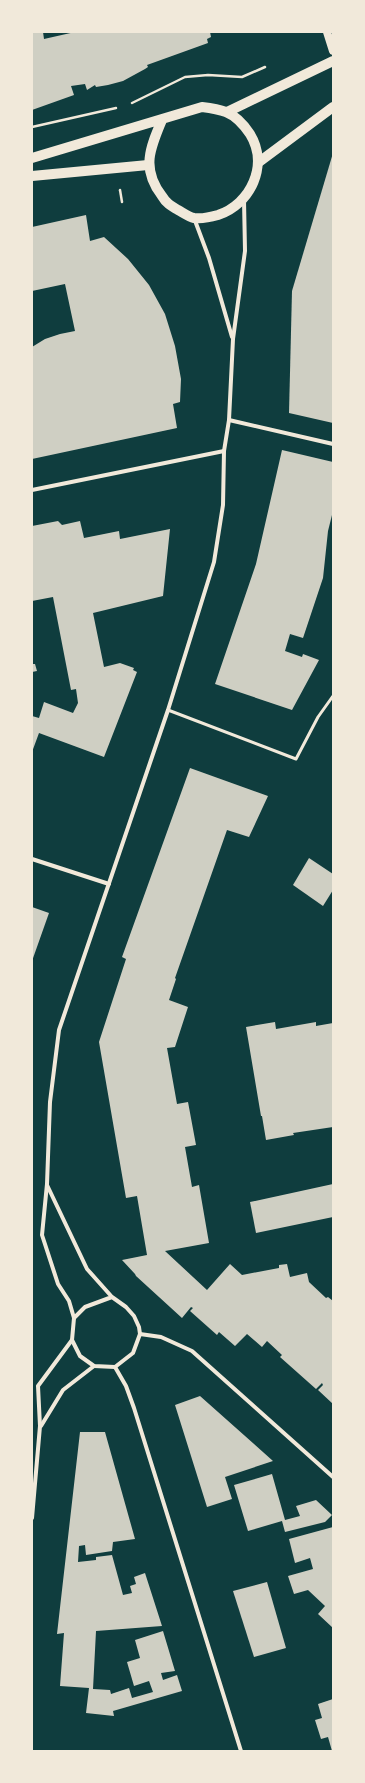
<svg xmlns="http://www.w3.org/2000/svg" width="365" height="1783" font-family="'Varela Round',sans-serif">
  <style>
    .building { fill: #cfcfc3 }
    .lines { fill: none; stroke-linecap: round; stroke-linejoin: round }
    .path { stroke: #f1e9da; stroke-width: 2.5 }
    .service { stroke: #f1e9da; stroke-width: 3 }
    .minor { stroke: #f1e9da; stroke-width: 4 }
    .secondary { stroke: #f1e9da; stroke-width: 8 }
    .primary { stroke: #f1e9da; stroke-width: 10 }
  </style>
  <rect width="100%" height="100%" fill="#0f3d3e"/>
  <g class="building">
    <path d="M32,32h11l1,7 31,-7h135l1,5 -4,2 1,4 -61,22 1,2 -3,2 -22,12 -15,4 -12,2 -1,-2 -8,5 -2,-6 -14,2 3,9 -42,15z"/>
    <path d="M333,153v270l-44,-10 3,-122z"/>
    <path d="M86,215l4,26 14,-4 24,22 21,26 16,29 10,32 6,33 -1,23 -7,2 4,24 -145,31v-112l13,-8 15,-5 15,-3 -10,-47 -33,7v-64z"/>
    <path d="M282,450l51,12v49l-5,20 -5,47 -20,60 -13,-4 -5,17 17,6 1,-3 16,6 -27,50 -77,-26 41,-120z"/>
    <path d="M58,521l4,4 18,-4 4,17 35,-7 1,8 50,-10 -7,67 -70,17 11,54 16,-4 14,5 -1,2 4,2 -33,85 -65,-24 -7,19v-36l7,2 5,-16 29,11 5,-10 -2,-14 -5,1 -18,-93 -21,4v-75z"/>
    <path d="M32,664h3l2,7 -5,1z"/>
    <path d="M190,768l78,28 -19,41 -22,-7 -52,148 1,1 -7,21 19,7 -13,40 -8,1 10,56 11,-2 8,43 -11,2 7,40 7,-2 10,58 -44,8 42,39 23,-26 12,11 37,-7v-3l8,-1 3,13 17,-4 2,9 17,16 2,-1 5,4v103l-15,-14 5,-5 -1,-2 -6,6 -36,-32 2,-2 -15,-14 -5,6 -15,-13 -12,12 -16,-14 -2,3 -27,-24 3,-3 -2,-1 -9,11 -46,-42 -1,-2 -13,-14 25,-5 -10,-59 -11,2 -27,-156 27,-83 -4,-2z"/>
    <path d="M309,858l24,16v16l-10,16 -30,-21z"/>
    <path d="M32,907l17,6 -17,48z"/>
    <path d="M275,1022l1,7 40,-7v4l17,-3v40h-1l1,9v55l-40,6 1,2 -28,5 -4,-24h-1l-15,-89z"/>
    <path d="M333,1184v33l-77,16 -6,-31z"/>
    <path d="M200,1396l73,65 -48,16 7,22 -25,8 -32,-102z"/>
    <path d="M80,1432h25l30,107 -22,3 -1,9 -26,4 -1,-10 -6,1 -1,16 18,-2v-3l16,-2 11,40 9,-2 -2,-7 6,-2 -2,-7 11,-4 17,53 -66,5 -3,58 17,1 1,4 18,-6 3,10 21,-6 -4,-11 -15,5 -7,-24 13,-4 -5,-18 28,-9 12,40 -14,2 2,7 14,-5 5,16 -69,20 1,5 -28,-3 3,-25 -29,-2 4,-53 -7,1z"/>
    <path d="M272,1474l13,46 15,-4 -4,-10 20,-6 16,15 -7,7 -40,10 -3,-11 -34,10 -14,-46z"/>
    <path d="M333,1527v101l-15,-14 7,-8 -17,-16 -14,4 -6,-18 25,-7 -3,-11 -15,5 -6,-24z"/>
    <path d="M267,1582l19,66 -32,9 -21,-66z"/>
    <path d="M333,1699v52h-1l-4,-14 -7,2 -6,-19 7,-2 -4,-14z"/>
  </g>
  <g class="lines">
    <g class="path">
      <path d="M132,103l53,-26 23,-2 34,2 23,-10"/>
      <path d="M32,127l84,-19"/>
      <path d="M120,190l2,12"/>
    </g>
    <path class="service" d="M168,710l128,49 22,-42 15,-21"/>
    <g class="minor">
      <path d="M194,218l15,40 23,79"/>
      <path d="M229,420l104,24"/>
      <path d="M32,490l192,-39"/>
      <path d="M32,859l77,25"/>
      <path d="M47,1185l40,84 25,28 14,10 8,9 5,11 1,7 -7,19 -18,14 -21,-1 -14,-10 -8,-16 2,-22 11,-11 27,-10"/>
      <path d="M74,1318l-5,-17 -11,-17 -16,-49 5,-51 3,-82 9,-72 109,-320 46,-148 9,-57 1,-54 5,-31 4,-81 12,-88 -1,-51"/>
      <path d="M140,1334l21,3 31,14 141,126"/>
      <path d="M115,1367l11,19 8,22 107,343"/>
      <path d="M41,1426l22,-36 31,-24"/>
      <path d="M32,1518l8,-92 -2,-40 34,-46"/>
    </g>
    <path class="secondary" d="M327,32l6,19"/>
    <g class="primary">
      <path d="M227,112l106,-51"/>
      <path d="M32,158l170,-51c8,1 16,2 24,5 10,4 18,13 24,22 19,31 1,70 -32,81 -7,2 -17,4 -24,3 -5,-1 -12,-6 -16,-8 -7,-4 -12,-7 -16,-14 -21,-27 -12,-48 0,-76"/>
      <path d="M259,162l74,-55"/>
      <path d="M32,176l116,-11"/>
    </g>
  </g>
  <rect width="365" height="1783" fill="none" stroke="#f1e9da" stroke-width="66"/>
</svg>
